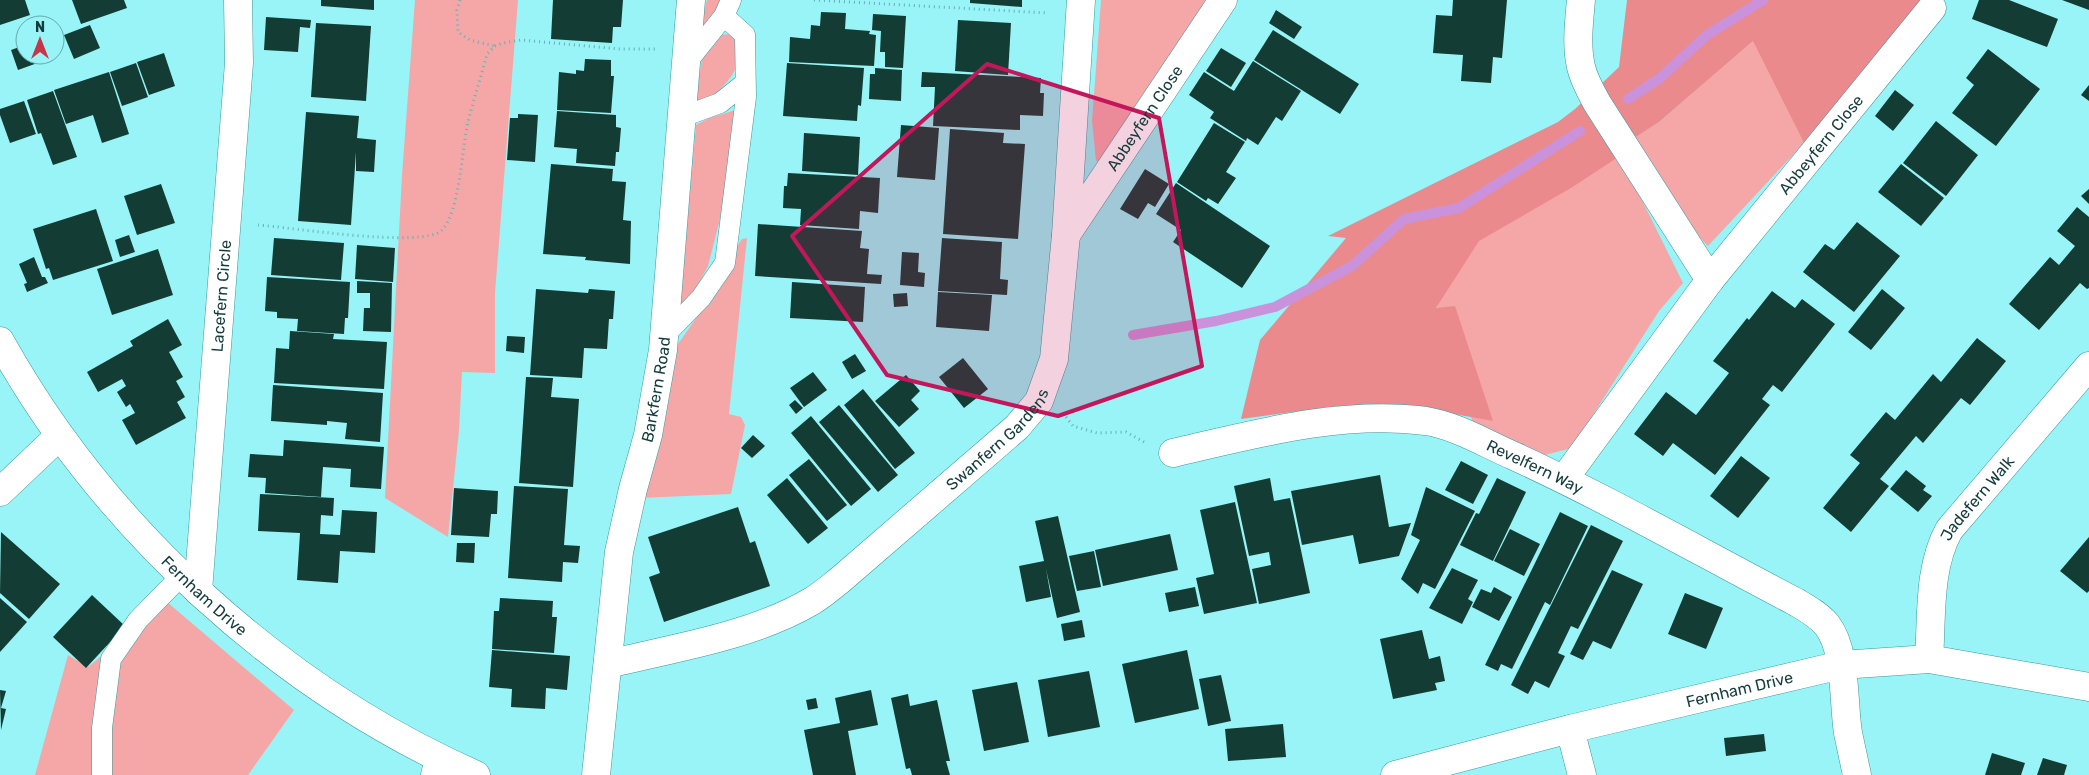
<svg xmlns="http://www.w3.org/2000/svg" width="2089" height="775" font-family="Rubik,sans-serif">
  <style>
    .green { fill: #f5a7a8 }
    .forest { fill: #eb8a8d }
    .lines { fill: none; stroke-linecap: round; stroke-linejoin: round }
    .stream { stroke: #ca92da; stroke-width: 10 }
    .building { fill: #133c34 }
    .lane-casing { stroke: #39989c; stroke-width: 21 }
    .street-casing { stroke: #39989c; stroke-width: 29 }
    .secondary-casing { stroke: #39989c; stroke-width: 29 }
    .path { stroke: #67b0b2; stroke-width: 3; stroke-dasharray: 1 4; stroke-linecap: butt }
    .lane { stroke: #fff; stroke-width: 20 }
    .street { stroke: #fff; stroke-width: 28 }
    .secondary { stroke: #fff; stroke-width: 28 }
    .marked { fill: #c2185b; fill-opacity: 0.2; stroke: #c2185b; stroke-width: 4; stroke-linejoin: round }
    .labels { text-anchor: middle; stroke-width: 5; stroke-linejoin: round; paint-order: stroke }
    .street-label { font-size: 16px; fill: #143c3d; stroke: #98f4f7 }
  </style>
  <rect width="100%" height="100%" fill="#98f4f7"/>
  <g class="green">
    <path d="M415,0h103l-23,293v80l-33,-1 -3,58 -11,107 -63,-39 17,-323z"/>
    <path d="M707,0h17l-28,39z"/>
    <path d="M1101,0h104l-21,42 -76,116 -12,3 -4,-40z"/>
    <path d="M730,34c22,27 -4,54 -28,69l-7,-2 7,-42 16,-24z"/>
    <path d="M1754,40l50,103 -96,103 -28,-28 -47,-79 26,-17z"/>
    <path d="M736,110l-3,36 -13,73 -12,47 -14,26 -14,14 16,-181 13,-7z"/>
    <path d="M1614,152l15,22 54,109 -24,28 -87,137 -35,9 -63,-31 -38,-116 24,-65z"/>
    <path d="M747,238l-18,176 12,3 4,8 -14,69 -91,4 26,-83 8,-47 -1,-17 38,-54 22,-45 9,-13z"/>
    <path d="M167,602l127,108 -46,65h-213l33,-120 20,12z"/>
  </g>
  <path class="forest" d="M1627,0h296l-119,143 -51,-102 -94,81 -26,17 -1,9 -61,40 -92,53 -43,67 19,-2 38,115 -94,-17 -99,7 -59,8 19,-79 86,-102 -18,-2 230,-114 17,-13 44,-42z"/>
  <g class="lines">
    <g class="stream">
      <path d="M1628,99l32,-21 47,-43 56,-35"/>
      <path d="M1133,335l83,-14 59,-14 77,-41 52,-47 55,-11 121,-77"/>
    </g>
  </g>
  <g class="building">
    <path d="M0,0h25l5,15 -30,10z"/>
    <path d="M72,0h52l3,8 -46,16z"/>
    <path d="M321,0h53v10l-53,-4z"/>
    <path d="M553,0h70l-2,27h-8l-1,16 -61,-4z"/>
    <path d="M970,0h52v7l-52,-4z"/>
    <path d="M1453,0h54l-5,58 -9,-1 -2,26 -30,-2 2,-26 -30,-2 3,-38 16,1z"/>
    <path d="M1979,0h30l49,19 -11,28 -75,-28z"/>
    <path d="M2062,0h27v10z"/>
    <path d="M1276,10l26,17 -8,12 -25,-16z"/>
    <path d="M821,12l25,1 -1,16 25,2 -1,3 7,1 -2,31 -85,-4 1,-25 20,2 1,-14 9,1z"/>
    <path d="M873,14l33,2 -3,52 -18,-1v-15h-5l1,-21 -9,-1z"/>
    <path d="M266,17l45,3 -1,8 -10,-1 -2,25 -34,-2z"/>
    <path d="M958,20l53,3 -3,52 -53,-4z"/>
    <path d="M316,23l55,3 -5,75 -55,-4z"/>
    <path d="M90,25l10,23 -26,11 -10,-24z"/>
    <path d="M1273,30l86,54 -19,30 -86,-54z"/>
    <path d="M25,45v10h16l2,6 -25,9 -7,-20z"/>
    <path d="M1221,48l25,15 -15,24 -25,-16z"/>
    <path d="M1988,49l52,40 -44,57 -44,-33 22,-28 -8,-7z"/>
    <path d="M164,53l11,33 -26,9 -12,-33z"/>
    <path d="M585,59l26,1v16h3l-3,37 -54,-3 2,-38 17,2v-4l8,1z"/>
    <path d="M1253,61l48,30 -19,30 -6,-4 -18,28 -11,-7 -1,3 -36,-23 4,-6 -25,-17 15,-23 30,19z"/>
    <path d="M136,63l12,34 -26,9 -12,-34z"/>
    <path d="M787,63l77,5 -3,38 -3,-1 -1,16 -74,-5z"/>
    <path d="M875,68l27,2 -1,31 -32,-2 1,-25h5z"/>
    <path d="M109,72l20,62 -27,9 -9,-28 -27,9 -12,-34z"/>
    <path d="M922,72l119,6 -1,15h4l-1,23 -23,-1v15l-87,-4 2,-39h-14z"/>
    <path d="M2089,85v16l-8,-6z"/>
    <path d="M1895,90l19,15 -21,26 -18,-15z"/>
    <path d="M53,91l24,66 -24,8 -12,-32 -3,1 -11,-34z"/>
    <path d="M24,101l12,33 -26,9 -10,-28v-6z"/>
    <path d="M557,111l59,4v12l5,1 -2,24h-3l-1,14 -39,-3 1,-14 -23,-2z"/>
    <path d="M306,112l53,4 -2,22 19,2 -2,32 -18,-1v-19l-5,73 -53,-4z"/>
    <path d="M518,114l20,1 -3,47 -28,-2 3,-42h8z"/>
    <path d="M1936,121l42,34 -32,41 -43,-33z"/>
    <path d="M1214,123l31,19 -19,30 10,6 -18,26 -10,-6 -2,3 -29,-19z"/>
    <path d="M901,125l38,3 -4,52 -38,-3z"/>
    <path d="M950,129l54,4 -1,10 22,1 -7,95 -75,-5z"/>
    <path d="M804,133l56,4 -2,38 -56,-4z"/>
    <path d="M551,164l62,5 -1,12 14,1 -3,38 8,1 -1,43 -45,-4 1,-3 -43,-3z"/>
    <path d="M1901,164l43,34 -23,28 -43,-34z"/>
    <path d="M1145,169l24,15 -14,23 -7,-4 -10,16 -18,-10z"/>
    <path d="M788,173l92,5 -2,35 -18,-2 -1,18 -59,-4 1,-16 -18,-1 1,-22h3z"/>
    <path d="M1176,183l94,63 -28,42 -69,-46 8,-12 -25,-16z"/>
    <path d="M161,184l14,39 -38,12 -13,-39z"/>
    <path d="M2089,189v15l-8,-8z"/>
    <path d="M2077,207l12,10v71l-2,1 -7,-6 -41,47 -30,-26 41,-47 9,8 16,-19 -18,-15z"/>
    <path d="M96,209l17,52 -60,19 -4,-12 -3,1 -13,-40z"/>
    <path d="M1857,222l43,34 -46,56 -51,-40 22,-28 9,6z"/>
    <path d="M758,224l104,7 -2,17 9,1 -2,25 15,1 -1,9 -126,-8z"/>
    <path d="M129,235l6,17 -15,5 -5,-17z"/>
    <path d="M274,238l70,5 -3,37 -70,-5z"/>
    <path d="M942,238l60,4 -2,37 8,1 -1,15 -69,-4z"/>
    <path d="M357,245l38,3 -2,34 -38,-3z"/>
    <path d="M158,249l15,46 -61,20 -15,-46z"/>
    <path d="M902,252l17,1 -1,19 7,1 -1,14 -24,-2z"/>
    <path d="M34,257l8,20h3l3,6 -21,9 -3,-8 3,-1 -8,-19z"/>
    <path d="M267,277l83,5 -2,36h-3l-1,16 -47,-3 1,-12 -21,-1v-6l-12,-1z"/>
    <path d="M357,281l35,2 -1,49 -28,-1 1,-23h6v-15h-13z"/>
    <path d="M792,282l73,5 -2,35 -73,-4z"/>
    <path d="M536,289l52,4 1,-4 26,2 -2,28h-4l-2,30 -23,-1 -2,30 -52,-3z"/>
    <path d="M1882,289l23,19 -34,42 -23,-18z"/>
    <path d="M1772,291l23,17 7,-9 33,25 -53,68 -9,-7 -11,14 8,6 -55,70 -42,-32 -10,13 -29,-22 32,-42 30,23 33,-42 -16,-12 34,-43 2,2z"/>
    <path d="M938,292l54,3 -3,36 -53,-4z"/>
    <path d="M907,293l1,13 -14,1 -1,-13z"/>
    <path d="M168,319l14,26 -13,7 14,25 -7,4 9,16 -8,5 9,16 -50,27 -14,-25 13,-7 -5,-9 -4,3 -9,-15 9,-6 -4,-7 -24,13 -11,-20 46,-26 -3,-5z"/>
    <path d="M290,331l44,3 -1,5 54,3 -3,47 -110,-6 2,-35 13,1z"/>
    <path d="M507,336l18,1 -1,16 -18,-2z"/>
    <path d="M1977,338l29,23 -36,44 -9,-7 -38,45 -7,-7 -36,43 9,7 -38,46 -28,-24 37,-45 -10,-8 36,-43 9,8 38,-46 8,8z"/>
    <path d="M855,354l11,17 -14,8 -10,-17z"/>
    <path d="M963,358l25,31 -24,19 -25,-31z"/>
    <path d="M813,372l14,18 -23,17 -14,-19z"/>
    <path d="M906,375l14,16 -9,9 8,9 -20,18 -24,-26z"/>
    <path d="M526,377l27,1 -2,19 28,2 -6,88 -54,-4z"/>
    <path d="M273,385l110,8 -3,49 -35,-3 2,-16 -20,-2v4l-56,-4z"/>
    <path d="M863,389l52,64 -20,16 -51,-64z"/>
    <path d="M795,400l8,8 -7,6 -7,-9z"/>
    <path d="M839,405l59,70 -20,17 -59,-70z"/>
    <path d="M811,416l60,73 -20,17 -60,-73z"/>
    <path d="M753,435l12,11 -13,12 -11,-10z"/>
    <path d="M284,440l100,7 -3,42 -31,-2 1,-18 -28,-2 -2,30 -56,-4 1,-15 -18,-1 2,-23 33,2z"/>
    <path d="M1741,456l29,22 -32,40 -28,-22z"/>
    <path d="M809,459l38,46 -20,16 -38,-46z"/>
    <path d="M1461,461l27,14 -15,29 -28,-14z"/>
    <path d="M1906,470l20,16 -3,4 9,6 -14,16 -28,-23z"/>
    <path d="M1380,475l9,52 22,-4 -12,33 -40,8 -6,-29 -51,10 -11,-54z"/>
    <path d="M787,478l41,50 -20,16 -41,-49z"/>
    <path d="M1270,478l4,23 16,-3 20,95 -51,11 -7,-35 19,-4 -2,-13 -20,4 -15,-70z"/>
    <path d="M1497,478l29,14 -33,69 -33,-16 16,-32 3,1z"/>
    <path d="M514,486l54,3 -4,56 16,1 -2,17 -15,-1 -1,20 -54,-4z"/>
    <path d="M1426,487l49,24 -40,78 -12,-6 -5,11 -17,-15 19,-39 -9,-5z"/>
    <path d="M454,488l44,3 -1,23h-6l-2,23 -38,-2z"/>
    <path d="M260,494l74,4 -1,18 -12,-1 -1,19 20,1 2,-25 35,2 -2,41 -35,-2 -2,32 -41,-3 3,-47 -42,-2z"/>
    <path d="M1235,502l22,101 -53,11 -8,-36 18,-4 -14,-64z"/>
    <path d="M738,507l12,36 5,-2 15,45 -106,36 -15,-45 11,-4 -12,-36z"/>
    <path d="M1560,512l28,14 -38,79 -5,-3 -33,67 -11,-5 -3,7 -13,-6z"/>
    <path d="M1058,516l22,96 -23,6 -11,-49 5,28 -25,5 -7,-36 25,-5 -9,-40z"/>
    <path d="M1591,525l32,16 -45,88 -7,-3 -13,27 7,3 -16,32 -14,-7 -7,13 -17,-9z"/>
    <path d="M1510,529l30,15 -16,32 -30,-15z"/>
    <path d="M1,532l59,52 -31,35 -29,-26z"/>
    <path d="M1170,534l8,36 -75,16 -8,-36z"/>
    <path d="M2089,537v54l-2,2 -27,-22z"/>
    <path d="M457,543h18l-1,20 -18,-1z"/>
    <path d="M1094,551l7,36 -24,4 -8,-35z"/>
    <path d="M1452,568l26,12 -10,19 5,3 -11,22 -33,-16z"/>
    <path d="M1612,570l31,14 -32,65 -18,-8 -10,19 -13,-6z"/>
    <path d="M1195,587l4,19 -30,6 -4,-19z"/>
    <path d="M1494,587l18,10 -13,24 -27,-14 9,-18 10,4z"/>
    <path d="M1685,593l38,15 -17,41 -38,-15z"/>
    <path d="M92,595l33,31 -39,42 -33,-31z"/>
    <path d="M0,598l27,24 -27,30z"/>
    <path d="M500,598l53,3 -1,16h5l-3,36 -62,-4 2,-38h5z"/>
    <path d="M1082,620l3,17 -21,4 -3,-17z"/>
    <path d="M1422,630l7,29 11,-3 5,25 -10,2 2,7 -44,9 -13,-60z"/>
    <path d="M492,650l78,6 -3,34 -21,-2 -1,21 -34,-2 1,-18 -23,-2z"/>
    <path d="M1187,650l12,59 -64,14 -13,-59z"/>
    <path d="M1089,671l11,56 -52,10 -10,-57z"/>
    <path d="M1221,675l10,46 -23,5 -9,-47z"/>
    <path d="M1017,682l12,60 -45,9 -12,-61z"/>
    <path d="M0,690l6,1 -5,17 5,1 -5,21z"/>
    <path d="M871,690l7,35 -30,6 8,44h-43l-9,-45 36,-7 -5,-25z"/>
    <path d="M908,694l2,12 27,-6 13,61h-4l4,14h-38l-2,-7 -4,1 -15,-71z"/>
    <path d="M816,698l2,10 -10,2 -2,-10z"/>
    <path d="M1283,724l3,33 -58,4 -3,-32z"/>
    <path d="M1764,734l2,17 -40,5 -2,-18z"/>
    <path d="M1992,753l33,10 -4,12h-36z"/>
    <path d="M2043,758l24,7 -3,10h-27z"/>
  </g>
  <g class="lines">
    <defs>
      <g id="lane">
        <path d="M687,62l37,-46 7,-16"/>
        <path d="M682,117l38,-14 25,-20"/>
        <path d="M664,336l37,-38 24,-35 21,-166 -1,-62 -21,-19"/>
        <path d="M102,775v-47l9,-69 27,-39 44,-45"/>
      </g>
      <g id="street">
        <path d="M1581,0c-2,22 -5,45 0,67 3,13 10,25 16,36l113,177"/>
        <path id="s1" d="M1066,235l157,-235"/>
        <path id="s2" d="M1173,453c82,-19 168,-43 253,-32 31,5 60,23 88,35 96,44 188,97 282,146 10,6 23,13 31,23 20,26 16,77 21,108 3,14 6,28 9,42"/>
        <path id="s3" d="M1564,479l146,-199 222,-272"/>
        <path d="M0,492l59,-56"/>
        <path id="s4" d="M198,591l41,-528 -1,-63"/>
        <path id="s5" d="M1929,659c3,-43 -1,-91 20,-129l140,-164"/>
        <path id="s6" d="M608,664c66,-16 145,-28 204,-63 10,-6 19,-14 28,-21l177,-153 22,-26 15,-42 12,-124 15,-235"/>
        <path d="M1570,729l12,46"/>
        <path d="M435,775l4,-16"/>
        <path id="s7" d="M596,775l23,-223 14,-63 15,-54 15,-85 28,-350"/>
      </g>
      <g id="secondary">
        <path id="s8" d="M0,341c104,187 279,347 476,434"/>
        <path id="s9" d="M1395,775l175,-46 271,-64 88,-6 160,28"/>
      </g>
    </defs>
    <use href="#lane" class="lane-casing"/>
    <use href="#street" class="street-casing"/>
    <use href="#secondary" class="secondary-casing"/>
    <g class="path">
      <path d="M460,0l-3,10 1,22 12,8 24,6"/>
      <path d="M814,0l234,13"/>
      <path d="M258,225c31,2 165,24 184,5 17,-17 20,-78 25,-103 5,-24 14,-49 20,-73l8,-8 8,-3 18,-3 99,9h35"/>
      <path d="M1066,417l7,9 24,7 29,-1 18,10"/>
    </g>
    <use href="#lane" class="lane"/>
    <use href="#street" class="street"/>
    <use href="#secondary" class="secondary"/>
  </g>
  <path class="marked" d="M987,64l172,54 43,248 -144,50 -171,-41 -95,-139z"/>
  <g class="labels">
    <g class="street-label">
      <text dy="6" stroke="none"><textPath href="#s1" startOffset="141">Abbeyfern Close</textPath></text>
      <text dy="6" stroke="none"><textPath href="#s3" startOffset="422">Abbeyfern Close</textPath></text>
      <text dy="6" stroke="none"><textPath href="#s4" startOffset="296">Lacefern Circle</textPath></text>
      <text dy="6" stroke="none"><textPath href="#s7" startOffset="391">Barkfern Road</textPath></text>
      <text dy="6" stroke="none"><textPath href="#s6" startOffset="461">Swanfern Gardens</textPath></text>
      <text dy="6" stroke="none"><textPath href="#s2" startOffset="375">Revelfern Way</textPath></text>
      <text dy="6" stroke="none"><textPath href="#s5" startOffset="174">Jadefern Walk</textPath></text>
      <text dy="6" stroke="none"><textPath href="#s8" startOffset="328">Fernham Drive</textPath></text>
      <text dy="6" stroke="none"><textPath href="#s9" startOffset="355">Fernham Drive</textPath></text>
    </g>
  </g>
  <g transform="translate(40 40)"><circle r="24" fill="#98f4f7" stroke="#63aaad"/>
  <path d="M0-4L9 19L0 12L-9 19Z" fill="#c63649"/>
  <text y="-8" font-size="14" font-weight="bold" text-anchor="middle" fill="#143c3d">N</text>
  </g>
</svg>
